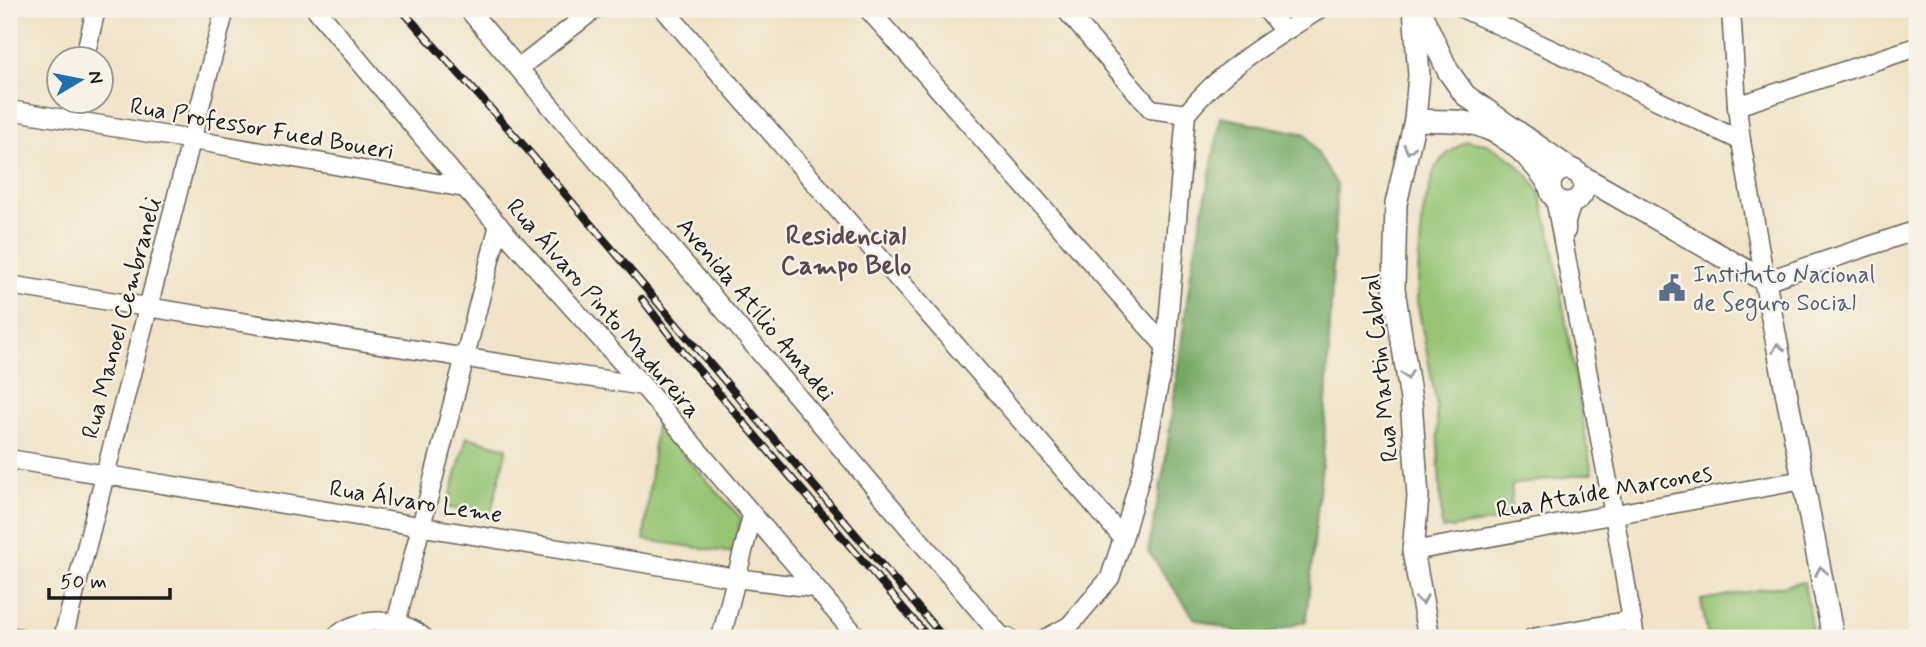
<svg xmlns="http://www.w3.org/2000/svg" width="1926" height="647" font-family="Mynerve,sans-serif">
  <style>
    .green { fill: #96c473; stroke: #597048; stroke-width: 2 }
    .forest { fill: #78aa65; stroke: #4a6340; stroke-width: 2 }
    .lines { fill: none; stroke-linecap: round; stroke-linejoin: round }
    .minor-casing { stroke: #666258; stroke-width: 21 }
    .major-casing { stroke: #666258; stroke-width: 24 }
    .minor { stroke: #fff; stroke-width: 18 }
    .major { stroke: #fff; stroke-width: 21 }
    .rail-casing { stroke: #1c1c1c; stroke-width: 8 }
    .rail { stroke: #f7f3e8; stroke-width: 5; stroke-dasharray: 16; stroke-linecap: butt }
    .oneway { stroke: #999 }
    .labels { text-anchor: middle; stroke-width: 5; stroke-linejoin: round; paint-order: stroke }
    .street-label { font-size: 24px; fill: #1c1c1c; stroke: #f7f3e8 }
    .service-label { font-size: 24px; fill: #4e5e75; stroke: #f7f3e8; text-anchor: start }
    .neighbourhood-label { font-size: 26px; font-weight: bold; fill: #5b4752; stroke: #f7f3e8 }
  </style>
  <rect width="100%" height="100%" fill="#f7f3e8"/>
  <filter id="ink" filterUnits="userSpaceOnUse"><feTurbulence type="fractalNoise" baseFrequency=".0143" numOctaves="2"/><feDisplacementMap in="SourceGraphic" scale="14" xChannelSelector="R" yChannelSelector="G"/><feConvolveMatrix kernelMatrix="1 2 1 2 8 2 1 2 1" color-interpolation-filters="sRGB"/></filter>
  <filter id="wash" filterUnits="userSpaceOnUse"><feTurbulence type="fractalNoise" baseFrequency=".00686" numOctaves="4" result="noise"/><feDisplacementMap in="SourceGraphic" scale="28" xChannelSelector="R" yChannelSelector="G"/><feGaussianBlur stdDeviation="1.57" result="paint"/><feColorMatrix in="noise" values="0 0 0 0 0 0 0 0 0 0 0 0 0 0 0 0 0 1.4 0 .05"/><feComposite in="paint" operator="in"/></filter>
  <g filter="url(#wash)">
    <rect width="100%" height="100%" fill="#f0e3c8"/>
    <g class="green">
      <path d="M1466,141l21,3 26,16 18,19 8,13 12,43 41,238 -80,12 -1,34 -69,10 -6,-128 -19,-100 2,-42 4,-47 12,-44 13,-15z"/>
      <path d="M656,424l85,94 -8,35 -89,-13z"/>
      <path d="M467,437l40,11 -17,68 -43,-9z"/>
      <path d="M1804,582l9,56h-105l-7,-38z"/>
      <path d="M389,629l16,9h-58l9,-7z"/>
    </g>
    <path class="forest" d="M1221,117l85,17 31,51 -13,260 -18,176 -51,17 -60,-19 -47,-68 17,-87 26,-192z"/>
  </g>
  <g filter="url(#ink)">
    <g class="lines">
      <defs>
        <g id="minor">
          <path d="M316,9l149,179 178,198 215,252"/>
          <path d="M468,9l533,627 8,2"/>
          <path d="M664,9l459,529"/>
          <path d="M868,9l298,338"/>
          <path d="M1065,9l86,100 35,5"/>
          <path d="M1266,9l18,22"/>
          <path d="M1464,9l127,59 150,73"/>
          <path d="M1731,9l6,97 4,35 24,140 152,-51"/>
          <path d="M84,60l12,-51"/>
          <path d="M519,68l76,-59"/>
          <path d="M1737,106l180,-59"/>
          <path d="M9,110l184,30 272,48"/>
          <path d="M1555,198l59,316 21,124"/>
          <path d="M1566,231v-9l6,-20"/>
          <path d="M9,285l634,101"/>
          <path d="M9,459l727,119 79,10"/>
          <path d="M1413,551l390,-71"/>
          <path d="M396,623l103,-398"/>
          <path d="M9,636l11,2"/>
          <path d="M63,638l162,-629"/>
          <path d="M334,638c22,-22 68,-22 90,0"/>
          <path d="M721,638l31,-122"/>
          <path d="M1047,638l22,-12 41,-48 13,-40 20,-71 23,-120 20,-233c35,-44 86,-75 134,-105"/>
          <path d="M1532,638l100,-18"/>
        </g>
        <g id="major">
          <path d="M1414,9l5,66 -4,45 -19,84 -2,85 17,111 7,97 -5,54 16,87"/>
          <path d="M1419,9l29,62 17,24 107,75"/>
          <path d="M1415,120c21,1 45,-1 65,6 31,10 52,34 70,59"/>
          <circle cx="1567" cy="186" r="17"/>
          <path d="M1580,175l185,106 68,357"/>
        </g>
      </defs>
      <use href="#minor" class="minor-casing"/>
      <use href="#major" class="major-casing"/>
      <use href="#minor" class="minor"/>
      <use href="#major" class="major"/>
      <defs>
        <g id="rail">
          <path d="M401,9l124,138 419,491"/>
          <path d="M642,299l37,48 250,291"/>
        </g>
      </defs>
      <use href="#rail" class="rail-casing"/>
      <use href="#rail" class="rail"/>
    </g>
    <defs><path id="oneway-chevron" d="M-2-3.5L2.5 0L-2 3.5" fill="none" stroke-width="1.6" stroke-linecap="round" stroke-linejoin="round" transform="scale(1.75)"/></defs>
    <g class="oneway">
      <use href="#oneway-chevron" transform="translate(1409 149) rotate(103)"/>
      <use href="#oneway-chevron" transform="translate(1778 348) rotate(-101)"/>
      <use href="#oneway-chevron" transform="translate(1407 375) rotate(81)"/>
      <use href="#oneway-chevron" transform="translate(1821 571) rotate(-101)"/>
      <use href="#oneway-chevron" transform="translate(1422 600) rotate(80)"/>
    </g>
  </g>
  <defs>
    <symbol id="civic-bare" viewBox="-9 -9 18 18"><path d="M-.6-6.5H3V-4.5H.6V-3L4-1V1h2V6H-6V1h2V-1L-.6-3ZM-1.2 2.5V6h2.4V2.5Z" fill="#5c6f8a" stroke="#f7f3e8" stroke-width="2.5" paint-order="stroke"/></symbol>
  </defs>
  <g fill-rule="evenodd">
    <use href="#civic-bare" x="1653" y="269" width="38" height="38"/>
  </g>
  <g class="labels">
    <g class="street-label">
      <text transform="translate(262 128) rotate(10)" y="8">Rua Professor Fued Boueri</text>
      <text transform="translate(604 308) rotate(49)" y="8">Rua Álvaro Pinto Madureira</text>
      <text transform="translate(756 309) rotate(50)" y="8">Avenida Atílio Amadei</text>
      <text transform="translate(121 318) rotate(-75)" y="8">Rua Manoel Cembraneli</text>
      <text transform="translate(1380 368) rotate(-96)" y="8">Rua Martin Cabral</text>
      <text transform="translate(1604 491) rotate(-10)" y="8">Rua Ataíde Marcones</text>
      <text transform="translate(416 501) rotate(9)" y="8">Rua Álvaro Leme</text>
    </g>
    <g class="service-label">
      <text x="1693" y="282">Instituto Nacional<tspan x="1693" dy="28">de Seguro Social</tspan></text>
    </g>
    <g class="neighbourhood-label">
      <text x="846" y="244">Residencial<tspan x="846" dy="30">Campo Belo</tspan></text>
    </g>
  </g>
  <rect width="1926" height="647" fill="none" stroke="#f7f3e8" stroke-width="35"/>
  <g transform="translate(80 80) rotate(80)"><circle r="33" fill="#f7f3e8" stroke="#9f9d96" stroke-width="2"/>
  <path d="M0-5L12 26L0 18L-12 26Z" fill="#1f6fb2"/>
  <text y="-10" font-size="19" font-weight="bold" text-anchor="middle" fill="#1c1c1c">N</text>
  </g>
  <path d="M49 588v10h121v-10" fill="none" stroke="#1c1c1c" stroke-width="3.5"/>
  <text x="60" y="588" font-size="21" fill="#1c1c1c" stroke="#f7f3e8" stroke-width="5" paint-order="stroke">50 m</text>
</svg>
